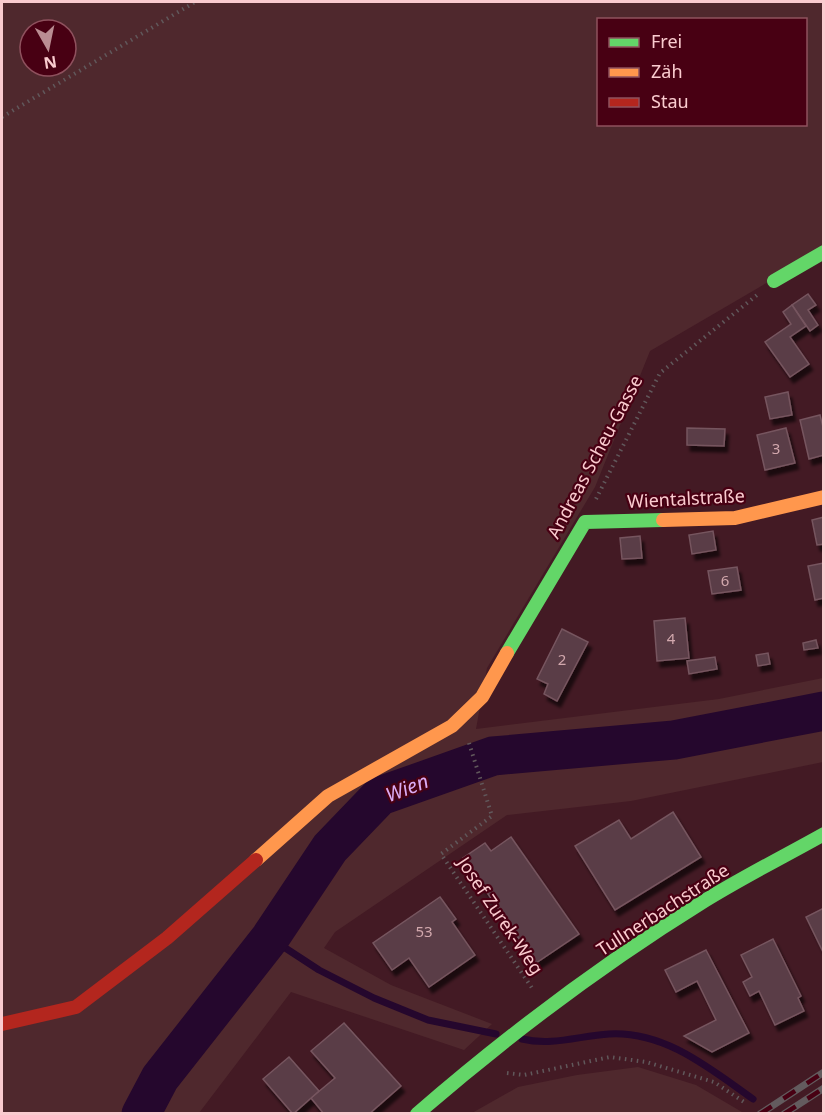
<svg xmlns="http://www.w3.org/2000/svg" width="825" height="1115" font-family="'Noto Sans',sans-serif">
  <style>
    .green { fill: #4f282d; fill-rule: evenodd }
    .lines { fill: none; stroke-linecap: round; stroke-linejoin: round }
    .stream { stroke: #25072d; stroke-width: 7 }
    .river { stroke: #25072d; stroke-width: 39 }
    .building { fill: #5a3d46; stroke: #76555f; stroke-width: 1.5; filter: url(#shadow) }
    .path { stroke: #61585b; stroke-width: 4; stroke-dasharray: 1.5 4.5; stroke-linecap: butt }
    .fast { stroke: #63d668; stroke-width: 14 }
    .slow { stroke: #ff974d; stroke-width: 14 }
    .jam { stroke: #b3261e; stroke-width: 14 }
    .rail-casing { stroke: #635b5e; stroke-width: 7 }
    .rail { stroke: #480013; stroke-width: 4.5; stroke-dasharray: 14; stroke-linecap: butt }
    .labels { text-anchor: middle; stroke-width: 4.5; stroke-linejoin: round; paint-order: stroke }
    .number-label { font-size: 15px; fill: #d2a8ad }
    .street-label { font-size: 18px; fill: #facbcf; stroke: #480013 }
    .water-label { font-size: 20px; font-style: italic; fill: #dbacf5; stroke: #480013 }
  </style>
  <defs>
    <filter id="shadow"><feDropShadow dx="3.5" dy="6" stdDeviation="1.5" flood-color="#0009"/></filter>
  </defs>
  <rect width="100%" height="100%" fill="#431a24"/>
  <g class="green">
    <path d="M2,2h821v248l-173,101 -55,136 -108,181 -11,61 243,-30 104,-21v84l-192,39 -124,14 -172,117 -11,16 67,37 101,39 -28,26 -173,-58 -92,121h-197zM598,20h208v104h-208zM30,30h36v36h-36z"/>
    <path d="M638,1067l58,18 46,27 -270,1 46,-26 59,-12z"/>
  </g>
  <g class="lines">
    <g class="stream">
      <path d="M270,938l49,32 55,28 54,22 68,14"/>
      <path d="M522,1039c30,7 57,-3 87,-5 56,-3 100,34 144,65"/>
    </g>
    <path class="river" d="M141,1114l19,-36 110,-140 60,-90 50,-52 113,-40 181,-16 150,-29"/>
  </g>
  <g class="building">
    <path d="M808,294l8,11 -8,5 10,15 -8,6 -18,-26z"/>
    <path d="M792,305l14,21 -16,11 19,27 -19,13 -25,-35 26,-18 -8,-12z"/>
    <path d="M788,392l4,23 -22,4 -5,-22z"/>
    <path d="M820,415l4,16v24l-15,4 -9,-39z"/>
    <path d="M687,428l38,1 -1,17 -37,-1z"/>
    <path d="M786,428l9,35 -30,7 -8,-35z"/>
    <path d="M824,517v27l-7,1 -5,-25z"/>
    <path d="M713,531l3,19 -24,4 -3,-19z"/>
    <path d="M640,536l2,22 -20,1 -2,-21z"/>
    <path d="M824,563v35l-9,2 -7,-34z"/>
    <path d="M737,567l4,23 -29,4 -4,-23z"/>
    <path d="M685,618l4,40 -32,3 -3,-40z"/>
    <path d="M562,629l26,13 -31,59 -13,-7 4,-10 -11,-5z"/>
    <path d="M816,640l2,8 -14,2 -1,-7z"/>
    <path d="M768,653l2,11 -12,2 -2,-11z"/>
    <path d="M715,657l2,12 -28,5 -2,-13z"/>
    <path d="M673,812l28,45 -86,53 -40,-64 44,-26 12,19z"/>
    <path d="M511,837l68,97 -43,29 -73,-105 22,-15 6,8z"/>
    <path d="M440,897l16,22 -4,3 23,33 -46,32 -20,-29 -17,12 -19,-27z"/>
    <path d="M824,908v46l-18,-37z"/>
    <path d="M773,939l28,57 -3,2 6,13 -29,14 -16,-34 -9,5 -7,-14 9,-5 -11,-22z"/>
    <path d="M706,950l43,83 -37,19 -28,-16 32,-16 -19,-39 -21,11 -11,-22z"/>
    <path d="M344,1023l57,63 -32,28h-45l-13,-16 24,-20 -24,-27z"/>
    <path d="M289,1057l30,34 -26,23 -30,-35z"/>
  </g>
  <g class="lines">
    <g class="path">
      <path d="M2,117l193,-115"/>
      <path d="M596,499l64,-126 97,-78"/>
      <path d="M469,743l23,73 -51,38 91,134"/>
      <path d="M507,1073l17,2 86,-18 36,5 68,20 33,22"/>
    </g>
    <g class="fast">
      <path d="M774,281l50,-29"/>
      <path d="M507,653l78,-131 78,-2"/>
      <path d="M417,1114c89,-77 184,-149 284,-211 40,-25 82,-46 123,-69"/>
    </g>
    <g class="slow">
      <path d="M663,520l72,-2 89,-21"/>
      <path d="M256,860l72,-64 124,-70 30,-29 25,-44"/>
    </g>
    <path class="jam" d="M2,1024l74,-17 91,-69 89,-78"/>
    <defs>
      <g id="rail">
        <path d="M760,1114l64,-42"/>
        <path d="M784,1114l40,-26"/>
      </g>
    </defs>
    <use href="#rail" class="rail-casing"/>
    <use href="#rail" class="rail"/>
  </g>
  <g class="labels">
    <g class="number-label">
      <text x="776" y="454">3</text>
      <text x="725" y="586">6</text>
      <text x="671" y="644">4</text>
      <text x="562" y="665">2</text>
      <text x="424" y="937">53</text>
    </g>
    <g class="street-label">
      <text transform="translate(595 457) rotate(-62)" y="6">Andreas Scheu-Gasse</text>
      <text transform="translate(686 499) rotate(-3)" y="6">Wientalstraße</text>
      <text transform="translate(663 910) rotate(-33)" y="6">Tullnerbachstraße</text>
      <text transform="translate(500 916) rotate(56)" y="6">Josef Zurek-Weg</text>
    </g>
    <g class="water-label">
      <text transform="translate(407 788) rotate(-21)" y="7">Wien</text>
    </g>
  </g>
  <rect width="825" height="1115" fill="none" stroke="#facbcf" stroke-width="6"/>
  <rect x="597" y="18" width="210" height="108" fill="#480013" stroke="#8f515e" stroke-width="1.5"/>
  <rect x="609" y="38" width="30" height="9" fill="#63d668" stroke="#8f515e" stroke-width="1.5"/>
  <text x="651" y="48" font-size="18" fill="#facbcf">Frei</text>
  <rect x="609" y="68" width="30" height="9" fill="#ff974d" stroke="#8f515e" stroke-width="1.5"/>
  <text x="651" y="78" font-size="18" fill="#facbcf">Zäh</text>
  <rect x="609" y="98" width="30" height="9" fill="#b3261e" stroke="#8f515e" stroke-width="1.5"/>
  <text x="651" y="108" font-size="18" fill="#facbcf">Stau</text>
  <g transform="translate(48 48) rotate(171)"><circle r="28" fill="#480013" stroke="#8f515e" stroke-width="1.5"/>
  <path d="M0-4.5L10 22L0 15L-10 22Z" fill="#ba8d93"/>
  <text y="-9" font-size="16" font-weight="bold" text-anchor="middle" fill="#facbcf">N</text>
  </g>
</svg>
